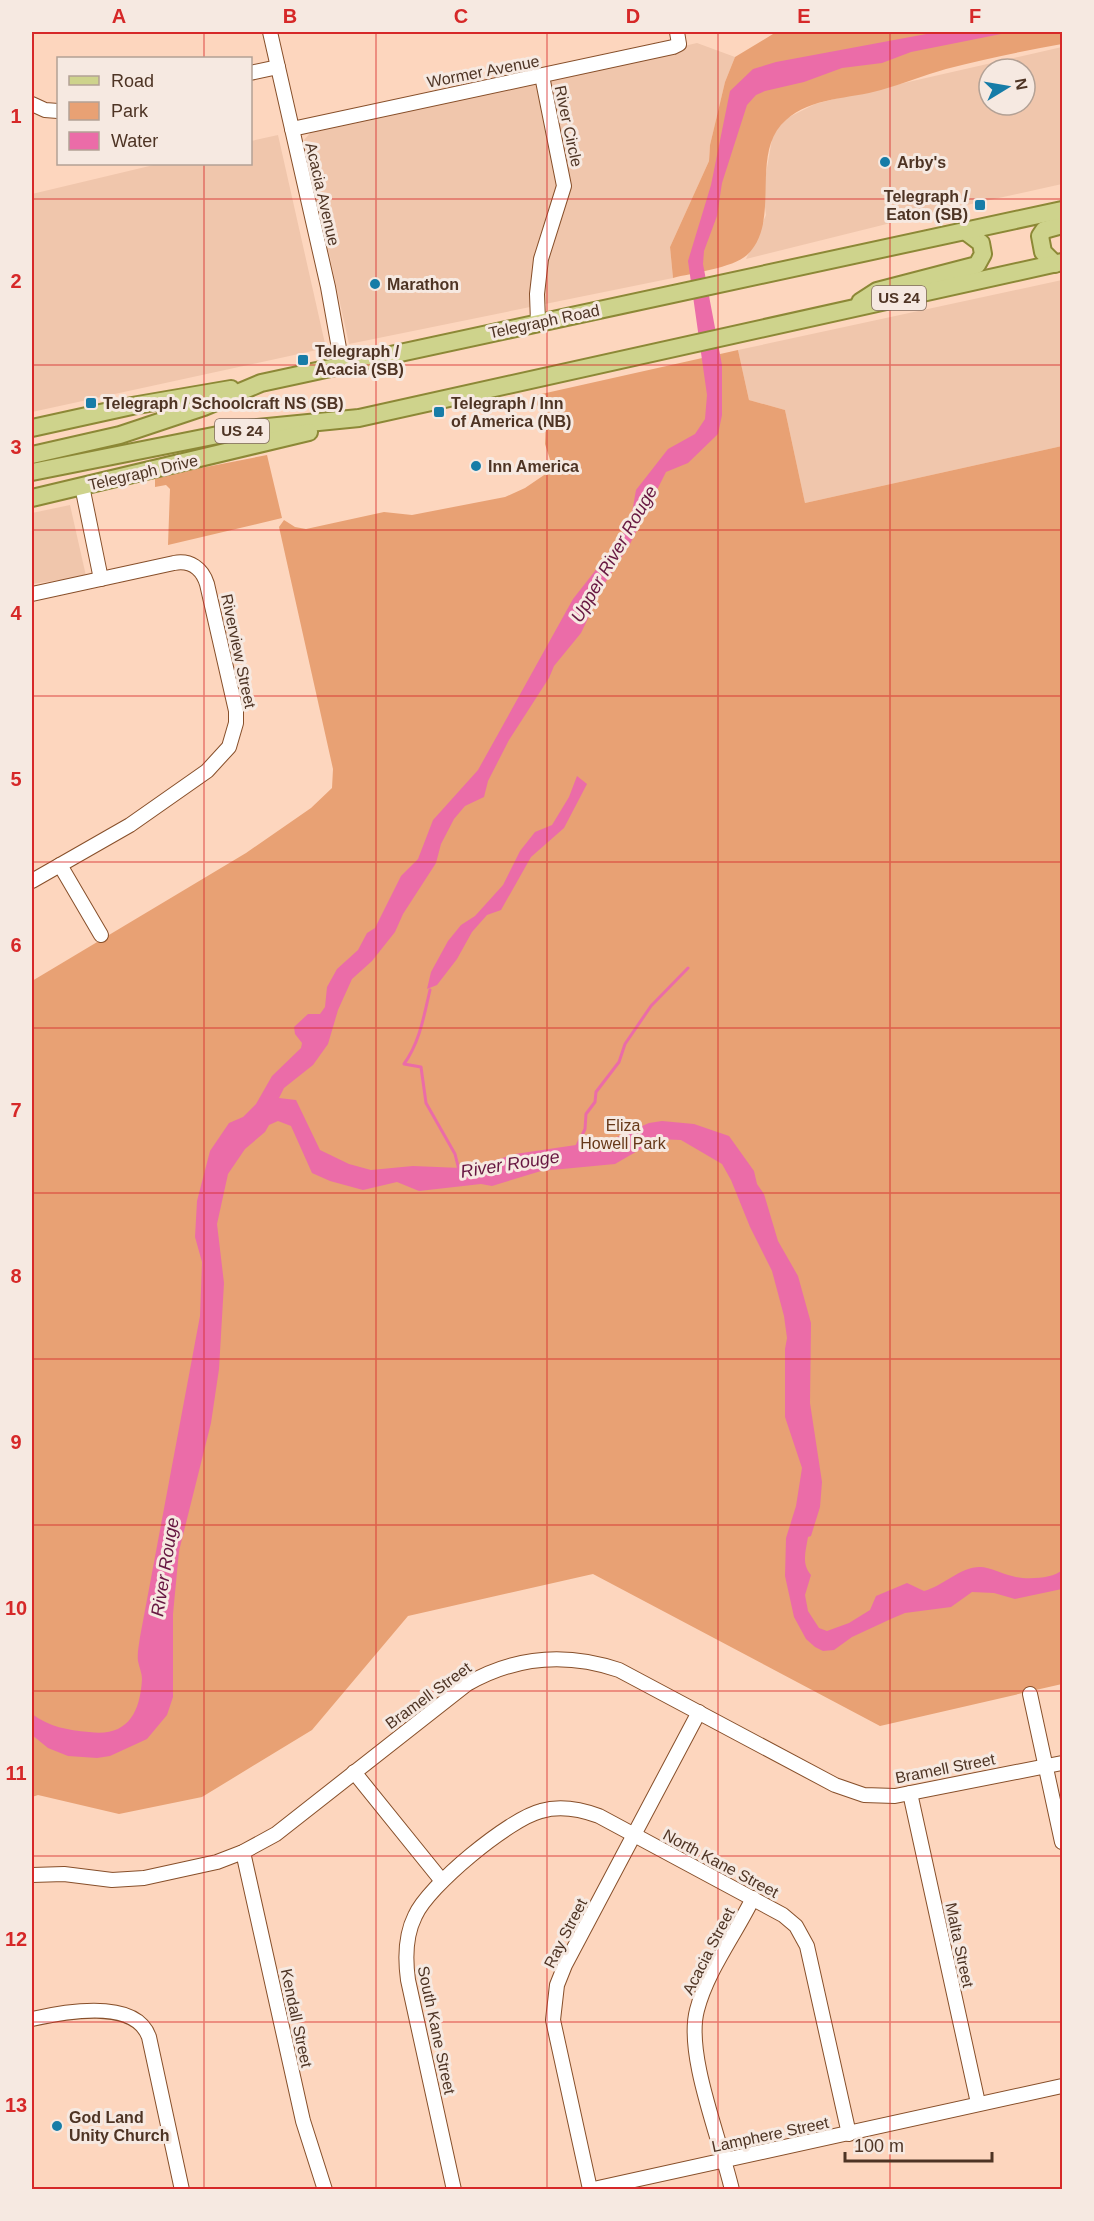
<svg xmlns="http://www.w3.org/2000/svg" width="1094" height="2221" font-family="Arial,sans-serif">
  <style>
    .built { fill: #f0c6ac; fill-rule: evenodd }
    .green { fill: #e8a174 }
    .water { fill: #eb6ca8 }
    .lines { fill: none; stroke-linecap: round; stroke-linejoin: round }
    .stream { stroke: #eb6ca8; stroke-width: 3 }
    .minor-casing { stroke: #874f2a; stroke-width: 16 }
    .major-casing { stroke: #8c8836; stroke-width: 20 }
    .minor { stroke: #fff; stroke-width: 14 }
    .major { stroke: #ced38c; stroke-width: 16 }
    .grid { fill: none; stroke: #d62828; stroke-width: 1.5; stroke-opacity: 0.55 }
    .poi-dot { fill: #167ca7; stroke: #f6e9e1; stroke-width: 2 }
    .labels { text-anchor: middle; stroke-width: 6; stroke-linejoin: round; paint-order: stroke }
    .shield { fill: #f6e9e1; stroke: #806a5d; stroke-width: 1.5 }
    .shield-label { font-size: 15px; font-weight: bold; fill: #4e3424 }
    .street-label { font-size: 16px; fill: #4e3424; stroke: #f6e9e1 }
    .poi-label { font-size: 16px; font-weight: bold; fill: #4e3424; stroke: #f6e9e1; text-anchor: start }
    .park-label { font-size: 16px; fill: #663818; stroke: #f6e9e1 }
    .water-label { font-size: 18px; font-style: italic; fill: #671741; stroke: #f6e9e1 }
    .neatline { fill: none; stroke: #d62828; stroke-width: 2 }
    .grid-label { font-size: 20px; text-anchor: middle; font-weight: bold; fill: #d62828 }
  </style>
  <rect width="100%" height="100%" fill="#fdd6be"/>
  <g class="built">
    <path d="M697,43l38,14 -10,25 -15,63 -1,16 -39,86 3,31 -324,66 -45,-204 8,-9z"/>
    <path d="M1062,47v137l-127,28 -189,47 20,-44 -3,-24 10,-58 14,-15 28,-14 23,-6zM989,69h36v36h-36z"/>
    <path d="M278,135l48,213 -294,64v-218l126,-30h92l1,-23z"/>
    <path d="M1062,280v166l-257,57 -20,-93 -36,-10 -11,-50z"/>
    <path d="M70,505l16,71 -54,8v-71z"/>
  </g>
  <g class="green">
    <path d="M791,32h271v12c-39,7 -77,15 -116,25 -22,6 -43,15 -65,21 -31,9 -70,7 -95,30 -38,33 -3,101 -39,135 -14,13 -56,18 -74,23l-3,-31 39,-86 1,-16 15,-63 10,-25 38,-23z"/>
    <path d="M738,350l11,50 36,10 20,93 257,-57v1238l-182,42 -287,-152 -185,42 -96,114 -110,67 -83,17 -81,-19 -6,2v-816l214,-128 65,-45 21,-20 1,-19 -54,-242 5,-7 11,7 11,2 78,-17 28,3 93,-18 20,-9 28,-19 -8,-25 1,-23 -10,-18 3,-5 -2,-3z"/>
    <path d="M267,455l15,63 -114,27 2,-56 -4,-4 -11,2v-10z"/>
  </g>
  <g class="water">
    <path d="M937,32h74l-100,20 -29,11 -40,5 -38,14 -39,9 -9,4 -9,10 -25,78 -5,33 -13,35 -1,13 19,101v50l-4,19 -30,29 -22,9 -36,72 -25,39 -24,50 -27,33 -5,12 -40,62 -21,41 -4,16 -19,9 -11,13 -13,25 -5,19 -33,51 -8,18 -23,29 -20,18 -14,31 -10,34 -15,21 -29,23 -5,10 17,2 24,50 29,14 22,6 42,-4 48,2 16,-2 38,-12 95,-14 39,-17 13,-2 32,3 35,12 25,35 3,13 7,10 14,47 20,35 13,47 -1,80 12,79 -2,25 -9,29 -3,1c-2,13 -7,27 3,38l-6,20 3,16 11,17 8,3 22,-8 21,-13 6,-14 31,-13 17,8c19,-5 36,-24 56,-24 10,0 22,7 32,9 12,4 41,3 50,-6v19l-47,10 -21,-6 -22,-1 -21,15 -46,6 -12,5 -41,19 -18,13 -11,1 -8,-4 -9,-8 -12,-22 -9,-41 1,-38 10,-32 6,-38 -17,-51v-68l2,-11 -3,-22 -12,-45 -22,-44 -19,-47 -9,-16 -41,-24 -23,-1 -43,25 -74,7 -49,15 -11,-2 -62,7 -22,-9 -34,8 -33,-9 -18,-8 -21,-47 -13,-5 -9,4 -4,7 -20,17 -17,25 -11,50 7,59 -5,86 -8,54 -32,128 -6,63v83l-6,18 -20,24 -37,17 -13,2 -29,-2 -20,-8 -16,-13v-21c18,13 35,16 57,18 37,5 51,-17 53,-53 0,-6 -3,-12 -4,-18 -1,-8 1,-16 2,-24l60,-321 2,-54 -7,-25 2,-36 13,-50 19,-28 14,-6 13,-13 16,-28 29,-28 1,-5 -7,-9 -1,-7 14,-13h12l5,-7 2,-20 10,-18 21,-19 9,-17 8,-5 26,-52 17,-17 15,-39 45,-50 95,-171 47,-60 11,-21 5,-28 32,-41 27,-15 10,-15 2,-24 -19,-134 23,-76 19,-94 23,-22 23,-7z"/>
    <path d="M577,776l10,8 -23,44 -33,29 -30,53 -14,5 -15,17 -15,27 -20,26 -10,4 4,-17 17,-31 13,-16 14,-9 28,-31 17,-34 15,-19 17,-7 17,-28z"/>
  </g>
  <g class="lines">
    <g class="stream">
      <path d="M430,990c-6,25 -10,52 -26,74l17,3 5,36 29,51 4,16"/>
      <path d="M576,1148l9,-19 1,-15 9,-12 1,-10 23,-30 6,-18 26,-38 37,-38"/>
    </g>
    <defs>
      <g id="minor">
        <path d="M270,32l58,255 14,78"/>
        <path d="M250,73l28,-6"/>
        <path d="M32,104l13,6 13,1"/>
        <path d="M292,129l381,-82 6,-3 -2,-12"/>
        <path d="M538,322l-1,-28 4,-35 23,-73 -22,-110"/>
        <path d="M82,486l19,93"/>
        <path d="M32,594l142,-31c16,-3 28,5 33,21l29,127v12l-7,24 -22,24 -77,54 -98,56"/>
        <path d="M60,865l41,70"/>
        <path d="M1030,1694l32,148"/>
        <path d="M354,1772l88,109"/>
        <path d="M910,1793l68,310"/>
        <path d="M243,1852l60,269 22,69"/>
        <path d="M32,1875l32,-1 48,6 32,-2 73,-16 26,-10 33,-18 191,-150c49,-28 99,-32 152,-14l216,115 29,10 31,1 167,-33"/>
        <path d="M32,2019c31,-7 103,-21 117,18l33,153"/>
        <path d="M590,2189l-37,-169 4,-35 8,-20 134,-253"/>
        <path d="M454,2190l-46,-210c-3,-22 -3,-44 7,-64 13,-30 94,-97 126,-105 20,-6 39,-2 58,5l184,99 13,11 11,20 42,188"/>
        <path d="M589,2190l473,-104"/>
        <path d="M732,2190c-11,-49 -47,-135 -35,-180 10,-39 38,-75 56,-112"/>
      </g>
      <g id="major">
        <path d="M1055,264l-12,-12 -3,-16 4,-6 18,-5"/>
        <path d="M860,302l17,-11 100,-26 6,-11 -2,-11 -16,-12"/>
        <path d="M32,428l100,-22 99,-17"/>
        <path d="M32,455l88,-20 84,-28 57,-24 801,-173"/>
        <path d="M32,472l216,-43 111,-11 703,-156"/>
        <path d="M32,498l277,-66"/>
      </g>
    </defs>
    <use href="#minor" class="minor-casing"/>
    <use href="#major" class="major-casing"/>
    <use href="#minor" class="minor"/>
    <use href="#major" class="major"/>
  </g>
  <path class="grid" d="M204,32v26M376,32v2158M547,32v2158M718,32v2158M890,32v2158M204,164v2026M32,199h1030M32,365h1030M32,530h1030M32,696h1030M32,862h1030M32,1028h1030M32,1193h1030M32,1359h1030M32,1525h1030M32,1691h1030M32,1856h1030M32,2022h1030"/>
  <g class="poi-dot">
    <circle cx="885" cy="162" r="6"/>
    <rect x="974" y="199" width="12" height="12" rx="3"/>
    <circle cx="375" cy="284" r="6"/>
    <rect x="297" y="354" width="12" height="12" rx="3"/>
    <rect x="85" y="397" width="12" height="12" rx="3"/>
    <rect x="433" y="406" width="12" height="12" rx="3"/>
    <circle cx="476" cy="466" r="6"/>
    <circle cx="57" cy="2126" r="6"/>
  </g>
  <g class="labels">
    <g class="shield">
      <rect x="872" y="286" width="54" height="24" rx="4.5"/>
      <rect x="215" y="419" width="54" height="24" rx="4.5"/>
    </g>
    <g class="shield-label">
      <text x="899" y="303">US 24</text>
      <text x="242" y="436">US 24</text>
    </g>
    <g class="street-label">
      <text transform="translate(483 71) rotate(-11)" y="6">Wormer Avenue</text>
      <text transform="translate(569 126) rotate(78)" y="6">River Circle</text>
      <text transform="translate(323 194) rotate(77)" y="6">Acacia Avenue</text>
      <text transform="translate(544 321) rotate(-12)" y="6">Telegraph Road</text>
      <text transform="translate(143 472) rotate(-13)" y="6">Telegraph Drive</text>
      <text transform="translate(239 651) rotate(78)" y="6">Riverview Street</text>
      <text transform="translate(428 1695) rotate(-36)" y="6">Bramell Street</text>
      <text transform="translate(945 1768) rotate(-11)" y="6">Bramell Street</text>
      <text transform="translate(721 1863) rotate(28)" y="6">North Kane Street</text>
      <text transform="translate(565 1933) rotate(-63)" y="6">Ray Street</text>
      <text transform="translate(960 1945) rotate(78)" y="6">Malta Street</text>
      <text transform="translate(708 1951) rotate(-63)" y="6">Acacia Street</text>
      <text transform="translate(297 2018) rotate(78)" y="6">Kendall Street</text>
      <text transform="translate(437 2030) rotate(78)" y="6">South Kane Street</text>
      <text transform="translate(770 2134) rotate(-12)" y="6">Lamphere Street</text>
    </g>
    <g class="poi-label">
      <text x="897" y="168">Arby's</text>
      <text x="968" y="202" text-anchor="end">Telegraph /<tspan x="968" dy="18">Eaton (SB)</tspan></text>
      <text x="387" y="290">Marathon</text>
      <text x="315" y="357">Telegraph /<tspan x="315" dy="18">Acacia (SB)</tspan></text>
      <text x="103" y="409">Telegraph / Schoolcraft NS (SB)</text>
      <text x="451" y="409">Telegraph / Inn<tspan x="451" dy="18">of America (NB)</tspan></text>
      <text x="488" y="472">Inn America</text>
      <text x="69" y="2123">God Land<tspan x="69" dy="18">Unity Church</tspan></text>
    </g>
    <g class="park-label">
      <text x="623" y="1131">Eliza<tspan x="623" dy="18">Howell Park</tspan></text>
    </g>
    <g class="water-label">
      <text transform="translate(614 554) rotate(-60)" y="6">Upper River Rouge</text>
      <text transform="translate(510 1164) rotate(-9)" y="6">River Rouge</text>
      <text transform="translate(165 1567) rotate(-81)" y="6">River Rouge</text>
    </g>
  </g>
  <rect width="1094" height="2221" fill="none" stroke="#f6e9e1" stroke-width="66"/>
  <rect x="57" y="57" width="195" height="108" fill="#f6e9e1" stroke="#b3a195" stroke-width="1.5"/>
  <rect x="69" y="76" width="30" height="9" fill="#ced38c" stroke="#b3a195" stroke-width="1.5"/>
  <text x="111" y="87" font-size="18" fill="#4e3424">Road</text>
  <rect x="69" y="102" width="30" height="18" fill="#e8a174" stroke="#b3a195" stroke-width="1.5"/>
  <text x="111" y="117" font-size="18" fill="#4e3424">Park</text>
  <rect x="69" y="132" width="30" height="18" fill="#eb6ca8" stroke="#b3a195" stroke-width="1.5"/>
  <text x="111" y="147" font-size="18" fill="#4e3424">Water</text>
  <g transform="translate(1007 87) rotate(79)"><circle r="28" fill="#f6e9e1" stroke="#b3a195" stroke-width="1.5"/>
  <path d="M0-4.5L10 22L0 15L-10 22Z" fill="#167ca7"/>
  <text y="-9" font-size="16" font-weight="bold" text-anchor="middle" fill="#4e3424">N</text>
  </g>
  <path d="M845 2152v9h147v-9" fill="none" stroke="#4e3424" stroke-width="3"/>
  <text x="854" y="2152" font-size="18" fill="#4e3424" stroke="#f6e9e1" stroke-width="4.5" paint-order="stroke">100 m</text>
  <rect x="33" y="33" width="1028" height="2155" class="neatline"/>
  <g class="grid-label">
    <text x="119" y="23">A</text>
    <text x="290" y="23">B</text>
    <text x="461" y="23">C</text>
    <text x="633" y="23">D</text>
    <text x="804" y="23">E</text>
    <text x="975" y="23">F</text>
    <text x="16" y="123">1</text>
    <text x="16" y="288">2</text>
    <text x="16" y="454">3</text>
    <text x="16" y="620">4</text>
    <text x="16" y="786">5</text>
    <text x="16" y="952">6</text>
    <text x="16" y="1117">7</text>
    <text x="16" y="1283">8</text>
    <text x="16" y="1449">9</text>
    <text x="16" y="1615">10</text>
    <text x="16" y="1780">11</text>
    <text x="16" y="1946">12</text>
    <text x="16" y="2112">13</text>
  </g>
</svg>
